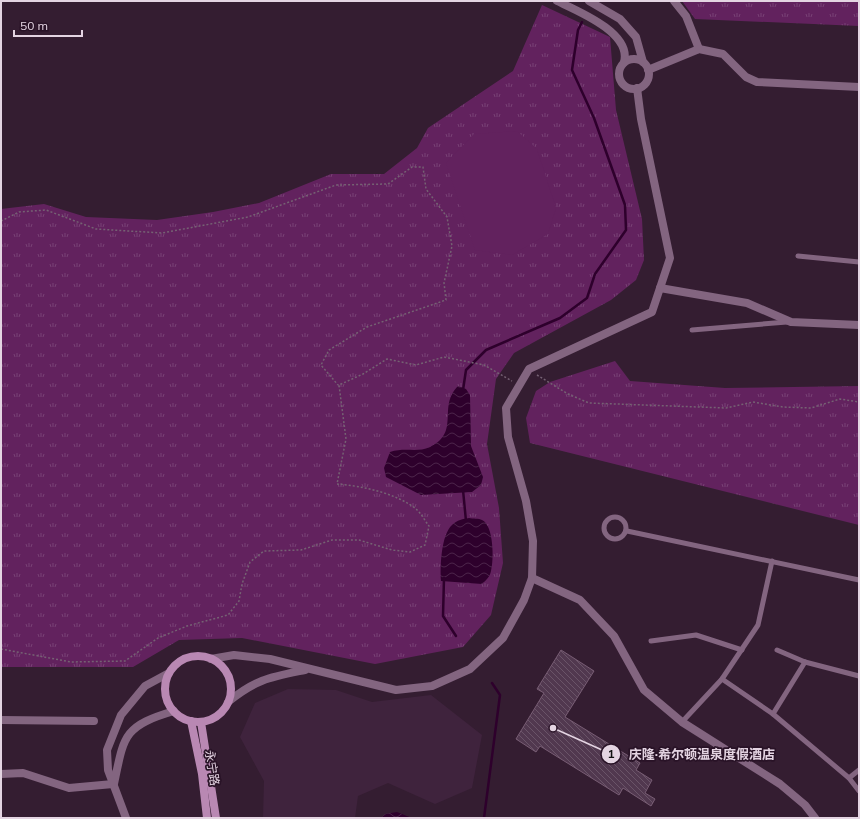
<svg xmlns="http://www.w3.org/2000/svg" width="860" height="819" font-family="Mulish,'Noto Sans SC',sans-serif">
  <style>
    .built { fill: #3f233d }
    .grass { fill: url(#grass-tufts) }
    .garden { fill: #62225e }
    .water { fill: url(#water-waves) }
    .lines { fill: none; stroke-linecap: round; stroke-linejoin: round }
    .stream { stroke: #2e002c; stroke-width: 2.5 }
    .building { fill: url(#building-back-hatch); stroke: #785d74 }
    .path { stroke: #756173; stroke-width: 1.5; stroke-dasharray: 2 2; stroke-linecap: butt }
    .service { stroke: #836580; stroke-width: 5 }
    .minor { stroke: #836580; stroke-width: 8 }
    .tertiary { stroke: #836580; stroke-width: 8 }
    .secondary { stroke: #b988b3; stroke-width: 8 }
    .labels { text-anchor: middle; stroke-width: 3.5; stroke-linejoin: round; paint-order: stroke }
    .street-label { font-size: 12px; fill: #e4d4e2; stroke: #291327 }
    .leader { fill: none; stroke: #e4d4e2; stroke-width: 1.5 }
    .callout-dot { fill: #e4d4e2; stroke: #291327; stroke-width: 1.5 }
    .mark-label { font-size: 12px; text-anchor: middle; font-weight: bold; fill: #111 }
    .callout-label { font-size: 13px; text-anchor: middle; font-weight: bold; fill: #e4d4e2; stroke: #291327; stroke-width: 3.5; stroke-linejoin: round; paint-order: stroke }
  </style>
  <defs>
    <pattern id="grass-tufts" width="24" height="20" patternUnits="userSpaceOnUse"><rect width="24" height="20" fill="#62225e"/><path d="M3 7l-1-3M5 7V3M7 7l1-3M15 17l-1-3M17 17v-4M19 17l1-3" fill="none" stroke="#784175"/></pattern>
    <pattern id="water-waves" width="16" height="10" patternUnits="userSpaceOnUse"><rect width="16" height="10" fill="#2e002c"/><path d="M0 5q4-4 8 0t8 0" fill="none" stroke="#4c244a"/></pattern>
    <pattern id="building-back-hatch" width="6" height="6" patternUnits="userSpaceOnUse"><rect width="6" height="6" fill="#51384f"/><path d="M-1 5l2 2M0 0l6 6M5-1l2 2" fill="none" stroke="#6a5468"/></pattern>
  </defs>
  <rect width="100%" height="100%" fill="#341d31"/>
  <path class="built" d="M288,689l48,1 36,12 59,-7 51,40 -10,53 -37,16 -47,-21 -30,13 -3,22h-92l1,-37 -24,-44 15,-34z"/>
  <g class="grass">
    <path d="M682,1h177v25l-164,-7z"/>
    <path d="M542,5l68,32 6,73 26,109 2,41 -8,20 -25,20 -97,53 -18,26 -9,65 12,64 4,55 -12,52 -28,32 -88,17 -133,-26 -63,2 -46,27h-132v-458l43,-5 42,13 71,3 56,-8 46,-9 72,-29h53l33,-26 11,-20 85,-57z"/>
    <path d="M615,361l15,20 95,7 134,-2v139l-329,-82 -4,-25 10,-27 14,-9z"/>
  </g>
  <path class="garden" d="M517,131l20,18 19,59 -8,26 -36,21 -37,-5 -29,-87 28,-29z"/>
  <g class="water">
    <path d="M458,386l8,3 4,6 1,51 12,31 -2,8 -9,7 -51,3 -35,-18 -2,-9 6,-16c15,-5 27,1 40,-5 31,-15 7,-40 28,-61z"/>
    <path d="M469,518c4,1 10,0 13,2 12,5 12,41 9,51 -1,6 -5,9 -9,13l-41,-3c-1,-14 0,-46 11,-56 5,-5 11,-6 17,-7z"/>
    <path d="M397,812l15,6h-31l4,-4z"/>
  </g>
  <g class="lines">
    <g class="stream">
      <path d="M463,390l3,-20 20,-20 74,-32 27,-20 8,-24 31,-44 -1,-25 -31,-87 -22,-48 6,-40 4,-8"/>
      <path d="M463,490l3,31"/>
      <path d="M444,578l-1,38 13,20"/>
      <path d="M484,818l16,-123 -8,-12"/>
    </g>
  </g>
  <path class="building" d="M561,650l33,21 -29,46 75,46 -4,7 16,10 -7,13 10,6 -4,7 -28,-18 -4,7 -79,-49 -4,6 -20,-13 28,-46 -7,-4z"/>
  <g class="lines">
    <g class="path">
      <path d="M1,221l18,-9 27,-2 50,19 66,4 86,-16 88,-32 52,-1 24,-17h11l3,22 21,28 5,29 -8,37 2,17 -79,27 -38,23 -8,15 17,20"/>
      <path d="M537,375l31,19 21,9 137,5 27,-6 30,5 28,1 29,-9 19,3"/>
      <path d="M1,649l70,13 54,-1 33,-23 29,-12 41,-11 11,-14 3,-17 8,-22 14,-11 37,-1 31,-10h27l33,10 18,2 15,-7 4,-19c-4,-5 -8,-13 -13,-17 -20,-16 -54,-23 -79,-25l9,-45 -7,-54 24,-11 24,-15 29,6 28,-8 40,8 28,16"/>
    </g>
    <g class="service">
      <path d="M798,256l61,6"/>
      <path d="M692,330l95,-8"/>
      <circle cx="615" cy="528" r="11"/>
      <path d="M627,531l232,49"/>
      <path d="M651,641l45,-6 46,15"/>
      <path d="M777,650l28,12 54,14"/>
      <path d="M722,679l51,35 76,64 10,13"/>
      <path d="M773,714l32,-52"/>
      <path d="M682,722l40,-43 36,-54 14,-64"/>
      <path d="M849,778l10,-8"/>
    </g>
    <g class="minor">
      <path d="M674,1l12,15 13,33"/>
      <path d="M648,70l51,-21 24,5 23,23 11,5 102,5"/>
      <path d="M660,288l87,15 44,19 68,3"/>
      <path d="M1,720l93,1"/>
      <path d="M1,774l22,-1 46,15 44,-4"/>
    </g>
    <g class="tertiary">
      <path d="M557,1c21,10 75,32 67,61"/>
      <path d="M589,1l31,18 16,18 7,25"/>
      <circle cx="634" cy="74" r="15"/>
      <path d="M532,578l48,22 34,36 30,54 38,32 98,62 25,21 10,13"/>
      <path d="M211,659l23,-4 36,4 126,31 36,-4 38,-17 33,-31 21,-38 8,-22 1,-37 -7,-40 -18,-64 -2,-29 23,-39 123,-57 18,-54 -29,-139 -4,-31"/>
      <path d="M228,702c28,-23 43,-25 77,-32"/>
      <path d="M114,784c10,-48 9,-58 60,-73"/>
      <path d="M126,818l-18,-48 -1,-20 14,-35 24,-29 24,-13"/>
    </g>
    <g class="secondary">
      <circle cx="198" cy="689" r="33"/>
      <path d="M191,721l11,53 5,44"/>
      <path d="M201,722l15,96"/>
    </g>
  </g>
  <g class="labels">
    <g class="street-label">
      <text transform="translate(212 768) rotate(81)" y="4">永宁路</text>
    </g>
  </g>
  <path class="leader" d="M553 728L611 754"/>
  <g class="callout-dot">
    <circle cx="553" cy="728" r="4"/>
    <circle cx="611" cy="754" r="10"/>
  </g>
  <g class="mark-label">
    <text x="611" y="758">1</text>
  </g>
  <g class="callout-label">
    <text x="702" y="759">庆隆·希尔顿温泉度假酒店</text>
  </g>
  <rect width="860" height="819" fill="none" stroke="#e4d4e2" stroke-width="4"/>
  <path d="M14 30v6h68v-6" fill="none" stroke="#e4d4e2" stroke-width="2"/>
  <text x="20" y="30" font-size="12" fill="#e4d4e2" stroke="#291327" stroke-width="3" paint-order="stroke">50 m</text>
</svg>
